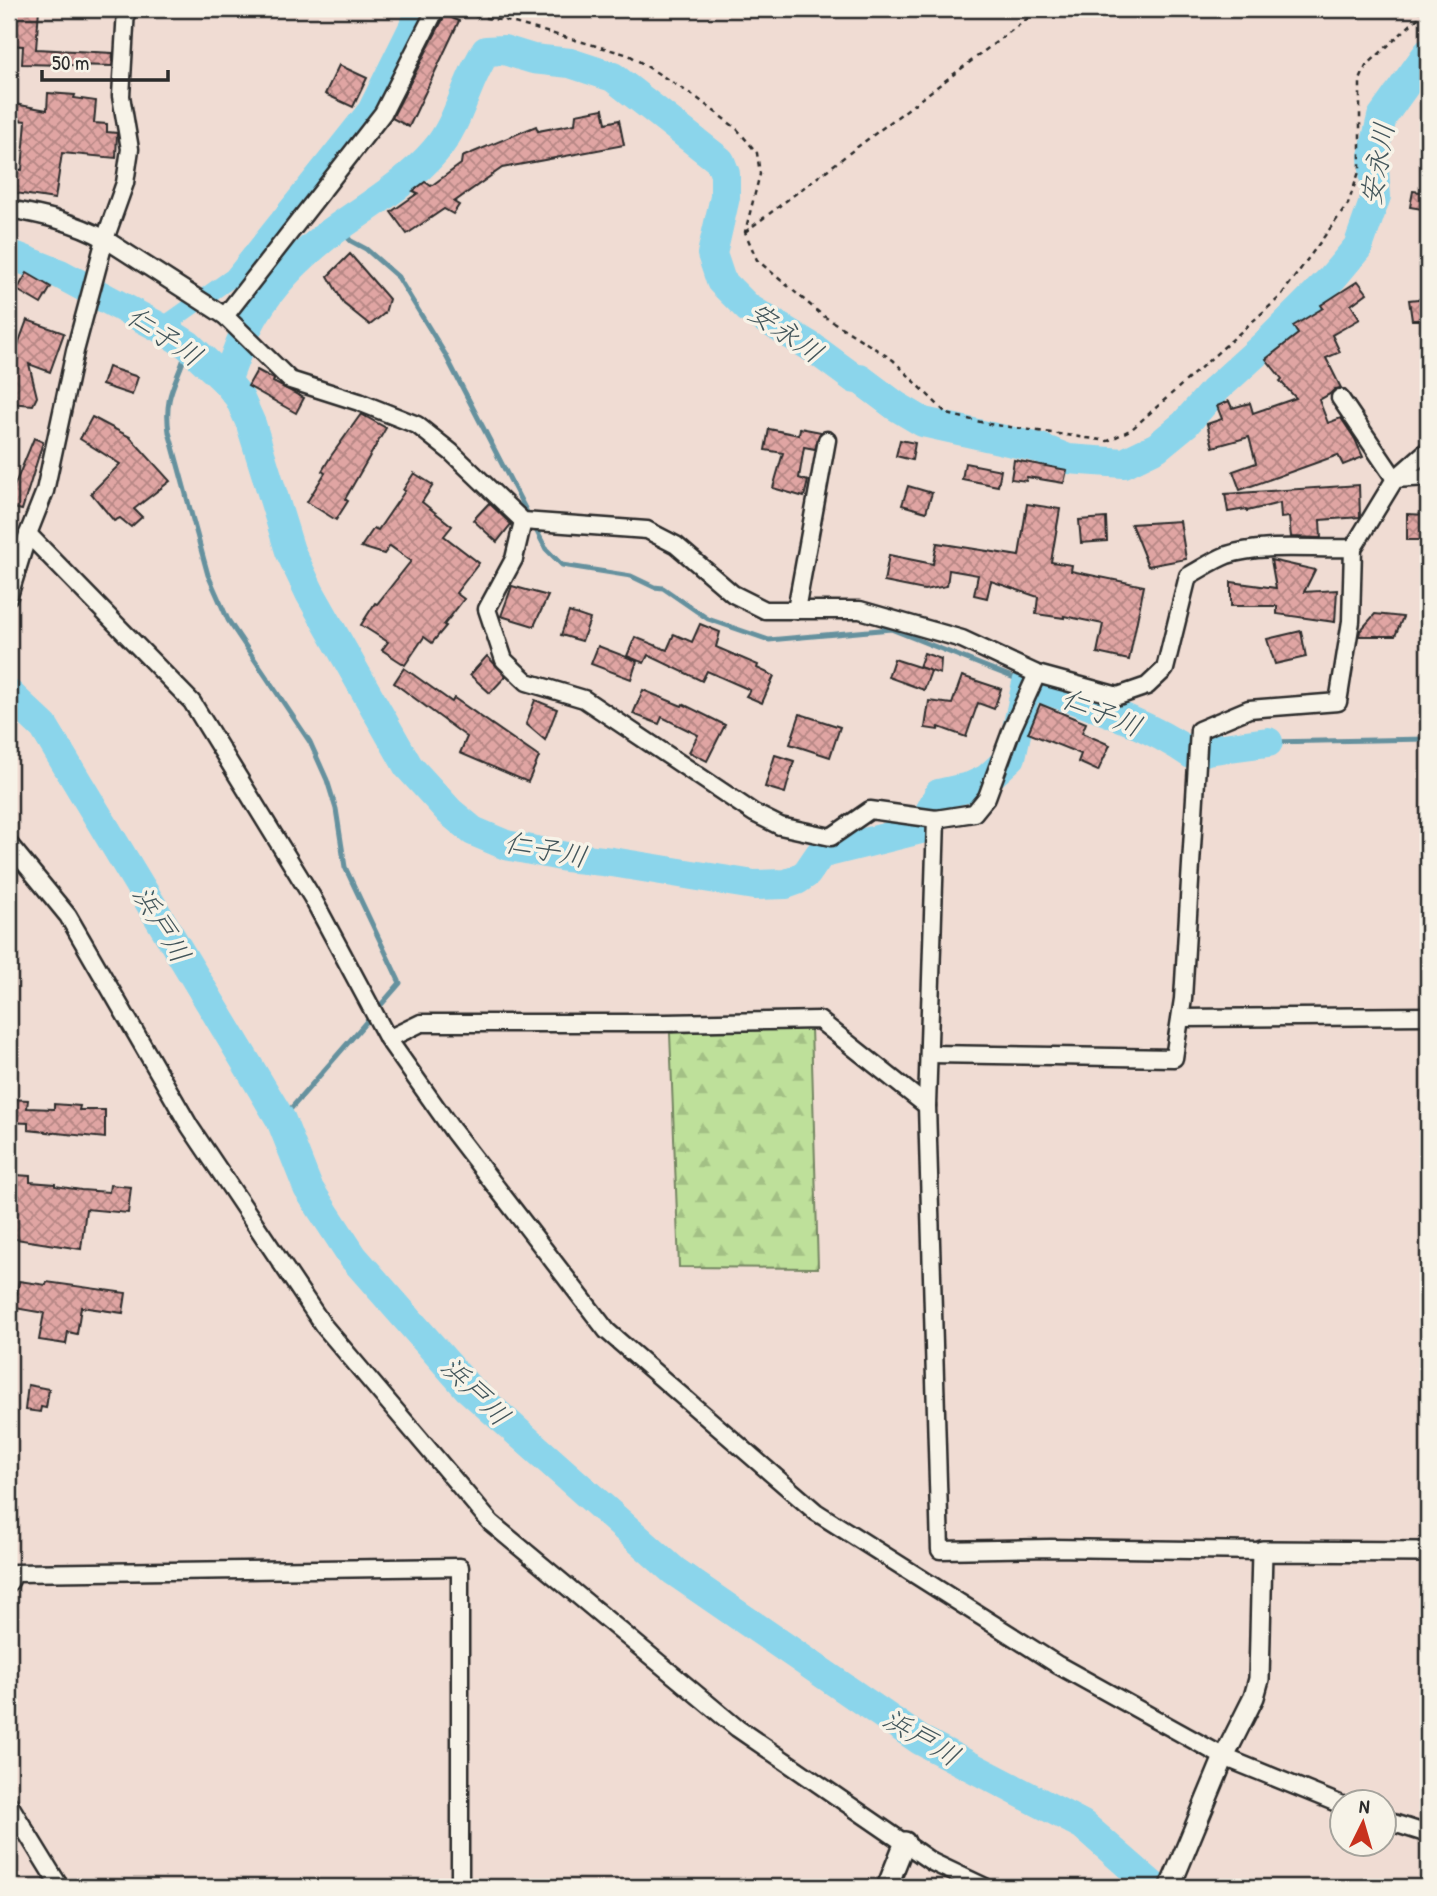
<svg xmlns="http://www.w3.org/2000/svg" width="1437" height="1896" font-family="'Patrick Hand','Klee One',sans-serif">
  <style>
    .forest { fill: url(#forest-firs); stroke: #748662; stroke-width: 2 }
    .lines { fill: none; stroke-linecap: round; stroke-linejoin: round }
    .stream { stroke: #65919e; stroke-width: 5 }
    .canal { stroke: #8bd5eb; stroke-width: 18 }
    .river { stroke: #8bd5eb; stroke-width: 30 }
    .building { fill: url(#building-cross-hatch); stroke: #2b2b2b; stroke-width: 2 }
    .minor-casing { stroke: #2b2b2b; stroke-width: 21 }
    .tertiary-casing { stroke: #2b2b2b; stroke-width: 24 }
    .path { stroke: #2b2b2b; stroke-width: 2.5; stroke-dasharray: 5 5; stroke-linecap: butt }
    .minor { stroke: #f7f3e8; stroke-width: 16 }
    .tertiary { stroke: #f7f3e8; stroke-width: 19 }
    .labels { text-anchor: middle; stroke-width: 7; stroke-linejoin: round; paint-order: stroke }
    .water-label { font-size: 28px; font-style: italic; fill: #43565b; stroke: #f7f3e8 }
  </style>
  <defs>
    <pattern id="forest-firs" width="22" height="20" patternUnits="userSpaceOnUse" patternTransform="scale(1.75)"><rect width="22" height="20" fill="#bee09a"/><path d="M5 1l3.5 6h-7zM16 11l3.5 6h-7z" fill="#a3c085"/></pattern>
    <pattern id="building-cross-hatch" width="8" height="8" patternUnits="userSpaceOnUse" patternTransform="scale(1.75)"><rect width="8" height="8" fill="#e0a5a3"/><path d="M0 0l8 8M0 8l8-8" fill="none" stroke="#b68785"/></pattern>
  </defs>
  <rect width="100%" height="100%" fill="#f0dcd3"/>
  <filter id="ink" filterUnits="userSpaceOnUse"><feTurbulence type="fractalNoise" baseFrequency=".0143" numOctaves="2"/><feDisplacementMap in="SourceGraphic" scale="14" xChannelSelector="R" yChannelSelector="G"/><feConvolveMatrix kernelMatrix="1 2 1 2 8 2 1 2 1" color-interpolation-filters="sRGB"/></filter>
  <g filter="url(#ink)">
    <path class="forest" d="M811,1027l7,241 -139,-1 -9,-234z"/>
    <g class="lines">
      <g class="stream">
        <path d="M339,229l12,12 15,8 32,28 47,77 101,195 16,16 69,11 23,11 9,1 45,31 61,21 122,-11 136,54"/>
        <path d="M188,345c-9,37 -25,46 -19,87l39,143 20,45 82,122 17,38 9,29 9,58 55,116 -119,137"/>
        <path d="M1268,742l160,-3"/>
      </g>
      <path class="canal" d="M161,328l72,-51 134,-169 49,-99"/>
      <g class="river">
        <path d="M9,254l51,20 101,54 27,17 38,36 13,16 12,27 39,127 20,42 98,173 42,46 23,19 33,14 60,12 46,5 142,23 32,-1 11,-4 10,-7 13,-19 101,-25 18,-35 31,-7 17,-8 24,-22 16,-74c57,20 116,37 166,72l14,-5 61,-8"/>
        <path d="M226,381c9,-23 17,-49 30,-69 17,-28 44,-55 69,-75 36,-27 81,-52 110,-86 25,-29 30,-68 51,-100l18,-1 29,9 37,4 43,14 107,84 5,13v23l-13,57 9,27 27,27 65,40 42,31h5l36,27 27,16 117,26 28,11 56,4 33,-16 28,-23 29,-33 54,-49 64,-64 26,-31 18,-51 -3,-40 9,-39 46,-64"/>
        <path d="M9,694l35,33 237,393 27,68 45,69 115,131 206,183 246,169 163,85 71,62"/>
      </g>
    </g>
    <g class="building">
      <path d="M9,9h30l-3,40 77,4 -1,13 -90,-2 1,-18 -14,-1z"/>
      <path d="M445,15l14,6 -50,106 -17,-9z"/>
      <path d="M339,65l28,13 -14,29 -28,-13z"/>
      <path d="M48,93l27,2 -1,3 22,3 -2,22 13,1v8l10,1 -1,25 -54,-5 -7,46 -46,-7v-24l13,2 4,-49 -17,-2v-16l38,7z"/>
      <path d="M603,109l3,14 13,-3 5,25 -122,23 -48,34 5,3 -6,9 -9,-5 -37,25 -16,-22 27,-19 -5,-2 12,-9 6,4 30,-22 1,-7 74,-31 2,5 37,-7 1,-10z"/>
      <path d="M1413,191l15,2v17l-18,-3z"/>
      <path d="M350,254l39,45 -4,14 -15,12 -26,-21 -16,-28z"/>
      <path d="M27,273l24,14 -10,17 -24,-14z"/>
      <path d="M1358,281l9,12 -16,12 9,14 -28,16 8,17 -14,6 15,30 -6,1 -5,5 -11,6 9,23 13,-5 14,21 8,18 -20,8 -5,-10 -98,35 -7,-19 23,-8 -7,-26 -36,10 -6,-23 15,-5 -5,-13 12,-5 3,7 18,-5 3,10 43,-15 -16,-17 2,-2 -16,-20 32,-25 -5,-8 30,-18 -2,-3z"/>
      <path d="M1428,298v22h-16l-3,-20z"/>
      <path d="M27,320l37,13 -14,39 -21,-8 8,33 -4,8 -24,-2v-34z"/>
      <path d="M108,367l30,10 -6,18 -30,-10z"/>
      <path d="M257,370l17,9 -1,3 31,16 -8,15 -48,-27z"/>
      <path d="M361,414l25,14 -41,71 3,2 -12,19 -29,-18 18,-29 -3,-2 9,-15z"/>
      <path d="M92,417l38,20 40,44 -36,28 8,8 -11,10 -11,-9 -6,3 -23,-28 29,-29 -40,-25z"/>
      <path d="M800,428l21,4 -6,17 -11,-2 -5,31 9,3 -4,16 -31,-9 10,-35 -18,-3 4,-21 30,6z"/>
      <path d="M34,438l9,4 -21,68 -13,-3v-8z"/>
      <path d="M900,440l15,3 -3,17 -16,-4z"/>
      <path d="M1014,460l53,10 -3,13 -37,-6 -1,4 -15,-2z"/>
      <path d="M965,463l36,7 -3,16 -36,-7z"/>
      <path d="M414,473l19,12 -11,17 30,24 -8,10 35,27 -23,30 8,6 -20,26 2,1 -14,17 -8,-6 -19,28 -23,-15 6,-8 -27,-17 14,-22 2,1 34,-43 -21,-15 -6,8 -23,-7 13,-19 4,2 27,-39 -2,-1z"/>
      <path d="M1359,485l1,32 -40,3 1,18 -30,-1 -2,-20 -8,1 -1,-15 -33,8 -1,-2 -18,3 -3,-18z"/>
      <path d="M908,486l24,7 -6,19 -24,-7z"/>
      <path d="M489,503l22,21 -14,18 -24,-22z"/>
      <path d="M1027,504l33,5 -9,53 21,3 -1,6 73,15 -15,74 -32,-7 6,-29 -39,-8v2l-28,-4 2,-17 -47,-16 -4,17 -13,-3 4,-20 -29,-5 -2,16 -23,4 -40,-8 5,-27 44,9 4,-21 82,13z"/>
      <path d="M1407,514l21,1v25h-21z"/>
      <path d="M1106,518l1,23 -26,2 -2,-23z"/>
      <path d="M1180,521l6,38 -38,7 -17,-42z"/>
      <path d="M1271,560l44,10 -11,22 33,-2 -2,32 -58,-8v-8h-46v-24l45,6z"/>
      <path d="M512,586l36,10 -14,30 -33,-10z"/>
      <path d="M569,612l21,7 -8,22 -21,-6z"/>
      <path d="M1375,614l28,3 -8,19h-36l1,-5z"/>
      <path d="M700,624l20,8 -4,15 42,18 -1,3 17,8 -12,27 -16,-7 4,-6 -43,-19 -5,10 -54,-26 -4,8 -17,-7 8,-19 32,13 7,-16 18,8z"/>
      <path d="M1301,631l5,26 -31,7 -8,-25z"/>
      <path d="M598,646l39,15 -6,18 -40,-15z"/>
      <path d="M924,653l17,6 -1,15 -21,-7z"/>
      <path d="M487,656l19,20 -16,17 -20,-18z"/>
      <path d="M894,659l37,12 -7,19 -36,-13z"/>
      <path d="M404,668l48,34 2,-4 85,59 -11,25 -68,-29 7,-16 -73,-54z"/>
      <path d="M962,676l39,13 -7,20 -16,-6 -12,34 -27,-10 -1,3 -13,-2 4,-27 23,3z"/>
      <path d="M643,690l39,16 1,-2 42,21 -18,36 -18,-9 9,-17 -36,-18 -3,7 -26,-10z"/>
      <path d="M535,700l22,9 -12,31 -19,-16z"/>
      <path d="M1040,704l46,19 -4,10 28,12 -12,26 -20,-9 3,-8 -53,-21z"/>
      <path d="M800,714l40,13 -10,30 -40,-13z"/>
      <path d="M775,755l19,6 -9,32 -20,-6z"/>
      <path d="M9,1099l19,1 -1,8 27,1v-5l26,2 -1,4h26v28l-77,-8v-7l-19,-1z"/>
      <path d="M16,1175l14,1v6l25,2v2l26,4 28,2 1,-7 21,2 -3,26 -42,-4 -5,40 -72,-11v-60l7,1z"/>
      <path d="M19,1281l27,4 1,-3 79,11 -3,20 -42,-6 -4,27 -9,-2 -2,12 -27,-4 5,-27 -35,-6v-15l8,2z"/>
      <path d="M28,1385l21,4 -3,19 -5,-1 -1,5 -15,-2z"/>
    </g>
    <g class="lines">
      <defs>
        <g id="minor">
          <path d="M9,209c33,6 66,13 96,30l120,77 65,64 69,22 58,23 34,27 72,69 124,9 29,15 57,49 32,16h95l102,29 75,35 81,22 29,-10 18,-17 23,-93c13,-7 26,-16 39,-21 37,-12 87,-5 126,-7"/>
          <path d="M225,316l158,-203 53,-104"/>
          <path d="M1340,398l55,81"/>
          <path d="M1395,479l33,-2"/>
          <path d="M523,521l-9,38 -27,50 17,51 23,22 57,17 170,114 26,13 51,11 39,-27 66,9 38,-6 13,-16 25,-68 25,-55"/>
          <path d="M28,534l164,168 120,195 76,142 65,92 154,200 209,181 242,153 166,92 118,48"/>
          <path d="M9,596l19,-62 17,-43 30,-140 30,-112 20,-56 5,-34 -9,-53 5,-87"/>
          <path d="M796,610l31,-170"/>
          <path d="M936,819l-9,287 13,444 111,-2 211,3"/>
          <path d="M9,844l59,72 122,211 133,198 168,198 246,205 195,134 53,25"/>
          <path d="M1181,1018l247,-2"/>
          <path d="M388,1039l33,-16h244l154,-3 108,86"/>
          <path d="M930,1054l244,4 9,-59 16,-269 50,-21 89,-7 13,-81 2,-73 42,-69 33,-29"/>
          <path d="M9,1583l6,-10 445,-6v320"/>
          <path d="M9,1804l51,83"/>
          <path d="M1384,1820l44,14"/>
        </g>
        <g id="tertiary">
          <path d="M887,1887l18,-45"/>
          <path d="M1170,1887l54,-130 30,-60 5,-18 3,-128 166,1"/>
        </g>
      </defs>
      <use href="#minor" class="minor-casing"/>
      <use href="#tertiary" class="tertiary-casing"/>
      <g class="path">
        <path d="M457,9l8,6 42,6 122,34 68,43 40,31 20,24 3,21 -15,58 12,28 65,55 71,45 54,54 42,10 119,17 24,-12 148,-132 68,-93 12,-35v-89l6,-14 52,-48 1,-9"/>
        <path d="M745,232l295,-223"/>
      </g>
      <use href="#minor" class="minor"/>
      <use href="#tertiary" class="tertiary"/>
    </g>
  </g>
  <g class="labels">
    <g class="water-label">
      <text transform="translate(1377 164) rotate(-80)" y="10">安永川</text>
      <text transform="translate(786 332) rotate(35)" y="10">安永川</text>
      <text transform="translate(165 336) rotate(34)" y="10">仁子川</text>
      <text transform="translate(1102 712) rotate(22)" y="10">仁子川</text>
      <text transform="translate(546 849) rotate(11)" y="10">仁子川</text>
      <text transform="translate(162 924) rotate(59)" y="10">浜戸川</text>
      <text transform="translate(476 1391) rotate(45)" y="10">浜戸川</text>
      <text transform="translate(922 1737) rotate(31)" y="10">浜戸川</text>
    </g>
  </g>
  <rect width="1437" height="1896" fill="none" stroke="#f7f3e8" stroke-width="35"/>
  <rect x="18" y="18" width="1402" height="1861" fill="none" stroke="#2b2b2b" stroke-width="2.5" filter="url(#ink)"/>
  <g transform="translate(1363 1823) rotate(5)"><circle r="33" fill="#f7f3e8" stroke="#a5a39c" stroke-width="2"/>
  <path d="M0-5L12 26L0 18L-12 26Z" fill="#c8321e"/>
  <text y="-10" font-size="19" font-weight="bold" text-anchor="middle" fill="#2b2b2b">N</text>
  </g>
  <path d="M42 70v10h126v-10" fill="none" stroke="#2b2b2b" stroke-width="3.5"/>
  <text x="52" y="70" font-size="21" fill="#2b2b2b" stroke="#f7f3e8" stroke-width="5" paint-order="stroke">50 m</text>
</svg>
